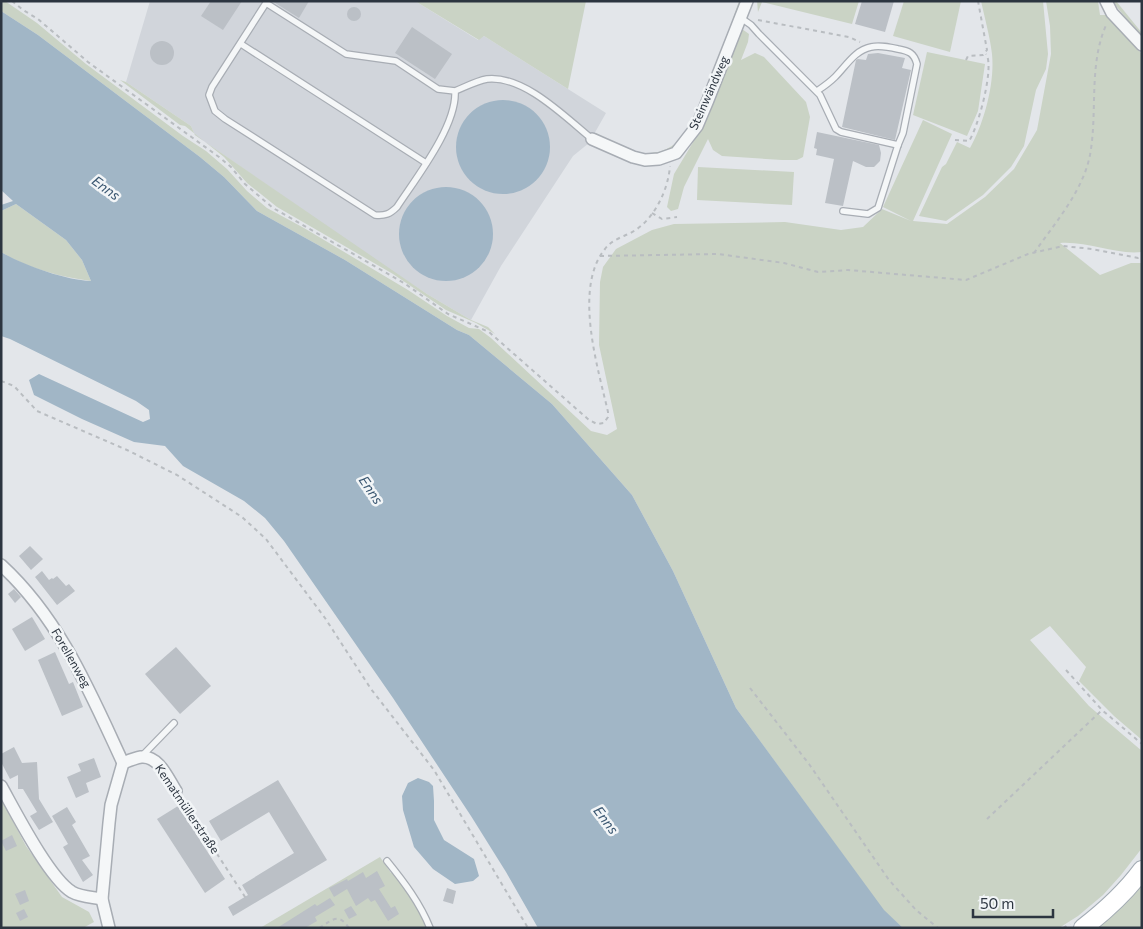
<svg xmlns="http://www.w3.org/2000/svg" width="1143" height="929" font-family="Commissioner,sans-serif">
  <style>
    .built { fill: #d1d5db }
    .green { fill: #cad3c5 }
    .water { fill: #a1b6c6 }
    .building { fill: #bbc0c6 }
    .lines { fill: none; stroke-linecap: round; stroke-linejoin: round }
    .lane-casing { stroke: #a8adb4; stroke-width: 8 }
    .street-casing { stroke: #a8adb4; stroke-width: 14 }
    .primary-casing { stroke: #a3acb4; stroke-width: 20 }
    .path { stroke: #b9bdc1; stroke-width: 2; stroke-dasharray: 4 4; stroke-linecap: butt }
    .lane { stroke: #f5f7f8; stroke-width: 5.5 }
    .street { stroke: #f5f7f8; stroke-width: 11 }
    .primary { stroke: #fff; stroke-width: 18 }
    .labels { text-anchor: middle; stroke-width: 5; stroke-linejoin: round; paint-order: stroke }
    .street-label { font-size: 12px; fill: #2c3540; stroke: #f2f5f7 }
    .water-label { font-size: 14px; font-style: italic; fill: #3a5771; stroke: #f2f5f7 }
  </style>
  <rect width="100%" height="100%" fill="#e3e6ea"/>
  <path class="built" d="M150,1h265l63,39 6,-4 122,77 -17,30 -16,13 -72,110 -30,54 -44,-26 -59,-39 -173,-120 -4,-9 -65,-44z"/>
  <g class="green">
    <path d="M1,1h4l32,22 49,41 97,72 23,15 21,18 20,22 20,17 37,20 104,62 39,26 22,12 10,1 12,9 100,93 16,4 10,-6 -18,-84 1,-63 3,-15 13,-18 36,-19 22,-6 111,-2 56,8 22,-3 19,-18 29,12 -28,-14 40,-87 29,14 -39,87 34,3 38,-27 29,-28 23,-39 14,-76 -1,-28 -4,-25h52l2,14h6l36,39v198c-27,3 -54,-11 -82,-9l40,32 31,-12h11v477l-28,-24 -35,-35 7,-14 -36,-41 -20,14 59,66 53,45v97l-21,27 -18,20 -25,21 -19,12h-156l-19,-17 -148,-203 -63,-137 -41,-76 -80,-91 -83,-69 -12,-5 -112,-70 -88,-49 -33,-34 -24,-20 -162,-122 -37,-24z"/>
    <path d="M415,1h171l-18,88 -84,-53 -5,4z"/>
    <path d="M739,1h3l-17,47 -36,82 -12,15 -13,7 -13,3 -15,-1 -41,-20 1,-1c13,7 30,19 46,20 13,1 25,-2 35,-11 27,-26 49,-104 62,-141z"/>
    <path d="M757,1h102l-7,23 -90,-22 -4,10z"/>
    <path d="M904,1h57l-11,51 -57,-16z"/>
    <path d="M981,1h62l5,53 -2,15 -10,21 -12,56 -13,21 -28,28 -37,26 -27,-5 23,-49 4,-3 11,-22 13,6c14,-25 25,-65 22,-94 -2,-17 -7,-35 -11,-53z"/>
    <path d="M1112,1h4l26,32v5z"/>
    <path d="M742,29l7,5 -1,8 -7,18 14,-7 9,4 42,45 4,15 -7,40 -6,3h-15l-60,-4 -9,-6 -5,-11 -24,48 -6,22 -7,2 -4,-4 7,-33 33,-55z"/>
    <path d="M927,52l58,12 -7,47 -11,25 -54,-21z"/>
    <path d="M120,80l6,2 65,44 4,9 232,159 44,26 17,7 7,7 -19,-11 -30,-13 -53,-36 -116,-67 -30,-24 -23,-26 -39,-31 -5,-1z"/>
    <path d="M698,167l96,5 -2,33 -95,-5z"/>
    <path d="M16,204l50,36 16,20 9,21c-31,-4 -64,-13 -90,-29v-41z"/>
    <path d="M1,799l25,47 36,51 27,15 5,10 -11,6h-82z"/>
    <path d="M380,857l11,16 2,-1 32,48v8h-165z"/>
    <path d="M1142,882v46h-46z"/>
  </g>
  <g class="water">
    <path d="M1,11l37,24 162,122 24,20 33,34 88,49 112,70 12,5 83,69 80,91 41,76 63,137 148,202 19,18h-365l-32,-56 -35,-56 -78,-118 -109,-157 -19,-23 -21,-17 -61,-35 -18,-20 -31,-4 -52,-23 -48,-24 -5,-15 10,-6 104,48 7,-3 -1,-9 -13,-9 -126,-62 -9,-3v-84c22,13 64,28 90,29l-9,-21 -16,-20 -50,-36 -15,7v-6l12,-4 -12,-11z"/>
    <circle cx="503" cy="147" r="47"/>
    <circle cx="446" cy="234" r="47"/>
    <path d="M418,778l11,4 4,4 1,15v19l10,20 30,19 5,17 -6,5 -18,3 -22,-15 -19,-22 -11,-37 -1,-14 6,-13z"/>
  </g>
  <g class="building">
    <path d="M211,1h31l-19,29 -22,-14z"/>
    <path d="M272,1h37l-10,17z"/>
    <path d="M862,1h32l-9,31 -30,-8z"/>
    <circle cx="354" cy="14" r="7"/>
    <path d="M412,27l40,27 -17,25 -40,-26z"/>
    <circle cx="162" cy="53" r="12"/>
    <path d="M878,53l27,5 -3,10 9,2 -16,70 -53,-13 14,-67 2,-1 8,1 2,-6z"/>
    <path d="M817,132l62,13 2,8 -1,8 -6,6h-8l-13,-6 -10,45 -18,-3 9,-44 -18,-4 1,-6 -3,-1z"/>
    <path d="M30,546l13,13 -12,11 -12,-14z"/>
    <path d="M42,571l7,9 3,-2 1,1 4,-3 9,10 3,-2 6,7 -18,14 -22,-28z"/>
    <path d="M14,589l7,8 -6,6 -7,-9z"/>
    <path d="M32,617l13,22 -20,12 -13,-22z"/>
    <path d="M176,647l35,39 -31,28 -35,-40z"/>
    <path d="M55,652l14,32 4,-2 10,25 -21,9 -24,-56z"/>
    <path d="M14,747l8,16 15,-1 2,37 14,23 -14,8 -9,-14 7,-4 -14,-23h-5v-14l-8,4 -9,-17v-8z"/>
    <path d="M94,758l7,19 -15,6 3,9 -13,6 -9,-21 14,-6 -3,-7z"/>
    <path d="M278,780l49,80 -94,56 -5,-9 20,-12 -6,-10 52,-32 -25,-41 -48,29 -12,-20z"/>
    <path d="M178,806l47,73 -20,14 -48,-74z"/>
    <path d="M67,807l9,15 -4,3 18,31 -8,4 11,15 -10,7 -20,-35 5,-3 -16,-28z"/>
    <path d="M12,835l5,11 -11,5 -5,-10z"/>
    <path d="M377,871l8,15 -6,3 12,19 4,-2 4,8 -11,7 -13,-21 -4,2 -3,-4 -12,8 -9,-17 -13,8 -5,-9 18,-9 1,2 15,-9 3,6z"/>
    <path d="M447,888l9,3 -3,13 -10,-3z"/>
    <path d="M25,890l4,11 -9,4 -5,-11z"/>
    <path d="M330,898l5,7 -20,12 2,4 -12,7h-28l38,-24 2,2z"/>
    <path d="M351,906l6,9 -8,4 -5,-9z"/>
    <path d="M24,909l4,8 -8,4 -4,-8z"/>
  </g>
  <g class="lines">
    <defs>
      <g id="lane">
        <path d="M741,18l10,7 8,9 61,61 16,34 5,3 57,13"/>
        <path d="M241,44l185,119"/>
        <path d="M455,91l-17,-2 -42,-28 -50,-7 -80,-51 -54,84 -3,8 6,16 10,8 150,96c10,1 15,-1 22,-8 19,-29 60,-81 58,-116 10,-4 21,-10 32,-12 37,-4 78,38 105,60"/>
        <path d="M817,91c6,-4 13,-9 18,-14 11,-11 20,-27 36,-30 9,-2 18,0 27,2 11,2 16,4 19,15l-14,69 -5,12 -20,63 -10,6 -25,-3"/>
        <path d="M141,757l33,-34"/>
        <path d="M387,861c17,21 33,42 43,67"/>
      </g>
      <g id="street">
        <path d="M1106,1l6,12 30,32"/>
        <path d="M592,139l41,18 12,3 14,-1 17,-6 21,-27 11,-26 39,-99"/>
        <path d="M1,565c59,54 89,127 122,198"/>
        <path d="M123,763c5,-2 12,-5 18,-6 18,-2 27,22 35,34"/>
        <path d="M1,786c14,25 48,92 71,106 9,5 20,5 30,7"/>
        <path d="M109,928l-7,-29 7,-76 2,-18 12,-42"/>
      </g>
      <path id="primary" d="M1083,928c22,-17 42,-35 59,-58"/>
    </defs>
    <use href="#lane" class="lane-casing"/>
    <use href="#street" class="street-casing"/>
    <use href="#primary" class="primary-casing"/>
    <g class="path">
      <path d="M12,1l11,9 15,9 50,43 131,95 12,10 14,17 28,24 131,75 44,31 41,18 100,88 8,4 7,-1 4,-6v-5c-10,-44 -35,-124 -3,-163 7,-10 19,-12 29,-18 21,-13 34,-41 36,-65"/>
      <path d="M758,20l91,17 11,5"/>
      <path d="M966,60l2,-4 15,-1 4,-5 -9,-49"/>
      <path d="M955,140l14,1c9,-13 26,-75 17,-87"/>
      <path d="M652,213l10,6 15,-2"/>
      <path d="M1034,253c21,-30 49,-62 56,-98 8,-44 -2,-91 17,-132"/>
      <path d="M600,256l118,-2 66,9 34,9 30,-2 118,10 62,-26 35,-8 29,3 46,9 4,-1"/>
      <path d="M1,381l13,5 23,25 90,39 50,25 65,42 24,22 59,79 46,71 63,81 94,158"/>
      <path d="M1066,670l36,40 40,34"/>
      <path d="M750,688l59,76 80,116 27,30 22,18"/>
      <path d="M182,800l65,100"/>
      <path d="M987,819l115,-109"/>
      <path d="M319,928c14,-8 19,-16 30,0"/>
      <path d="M1063,928l7,-4"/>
    </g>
    <use href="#lane" class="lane"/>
    <use href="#street" class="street"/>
    <use href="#primary" class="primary"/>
  </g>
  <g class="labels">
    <g class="street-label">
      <text transform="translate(709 93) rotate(-66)" y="4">Steinwändweg</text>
      <text transform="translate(71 658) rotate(60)" y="4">Forellenweg</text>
      <text transform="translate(187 809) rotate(56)" y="4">Kematmüllerstraße</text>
    </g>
    <g class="water-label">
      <text transform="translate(106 188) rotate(36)" y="5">Enns</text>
      <text transform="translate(371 490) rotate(56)" y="5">Enns</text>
      <text transform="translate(606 820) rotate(53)" y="5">Enns</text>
    </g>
  </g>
  <rect width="1143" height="929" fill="none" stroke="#2c3540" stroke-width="5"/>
  <path d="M973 909v8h80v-8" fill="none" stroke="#2c3540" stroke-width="2.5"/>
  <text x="980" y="909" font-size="15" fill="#2c3540" stroke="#f2f5f7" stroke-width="4" paint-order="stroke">50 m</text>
</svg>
